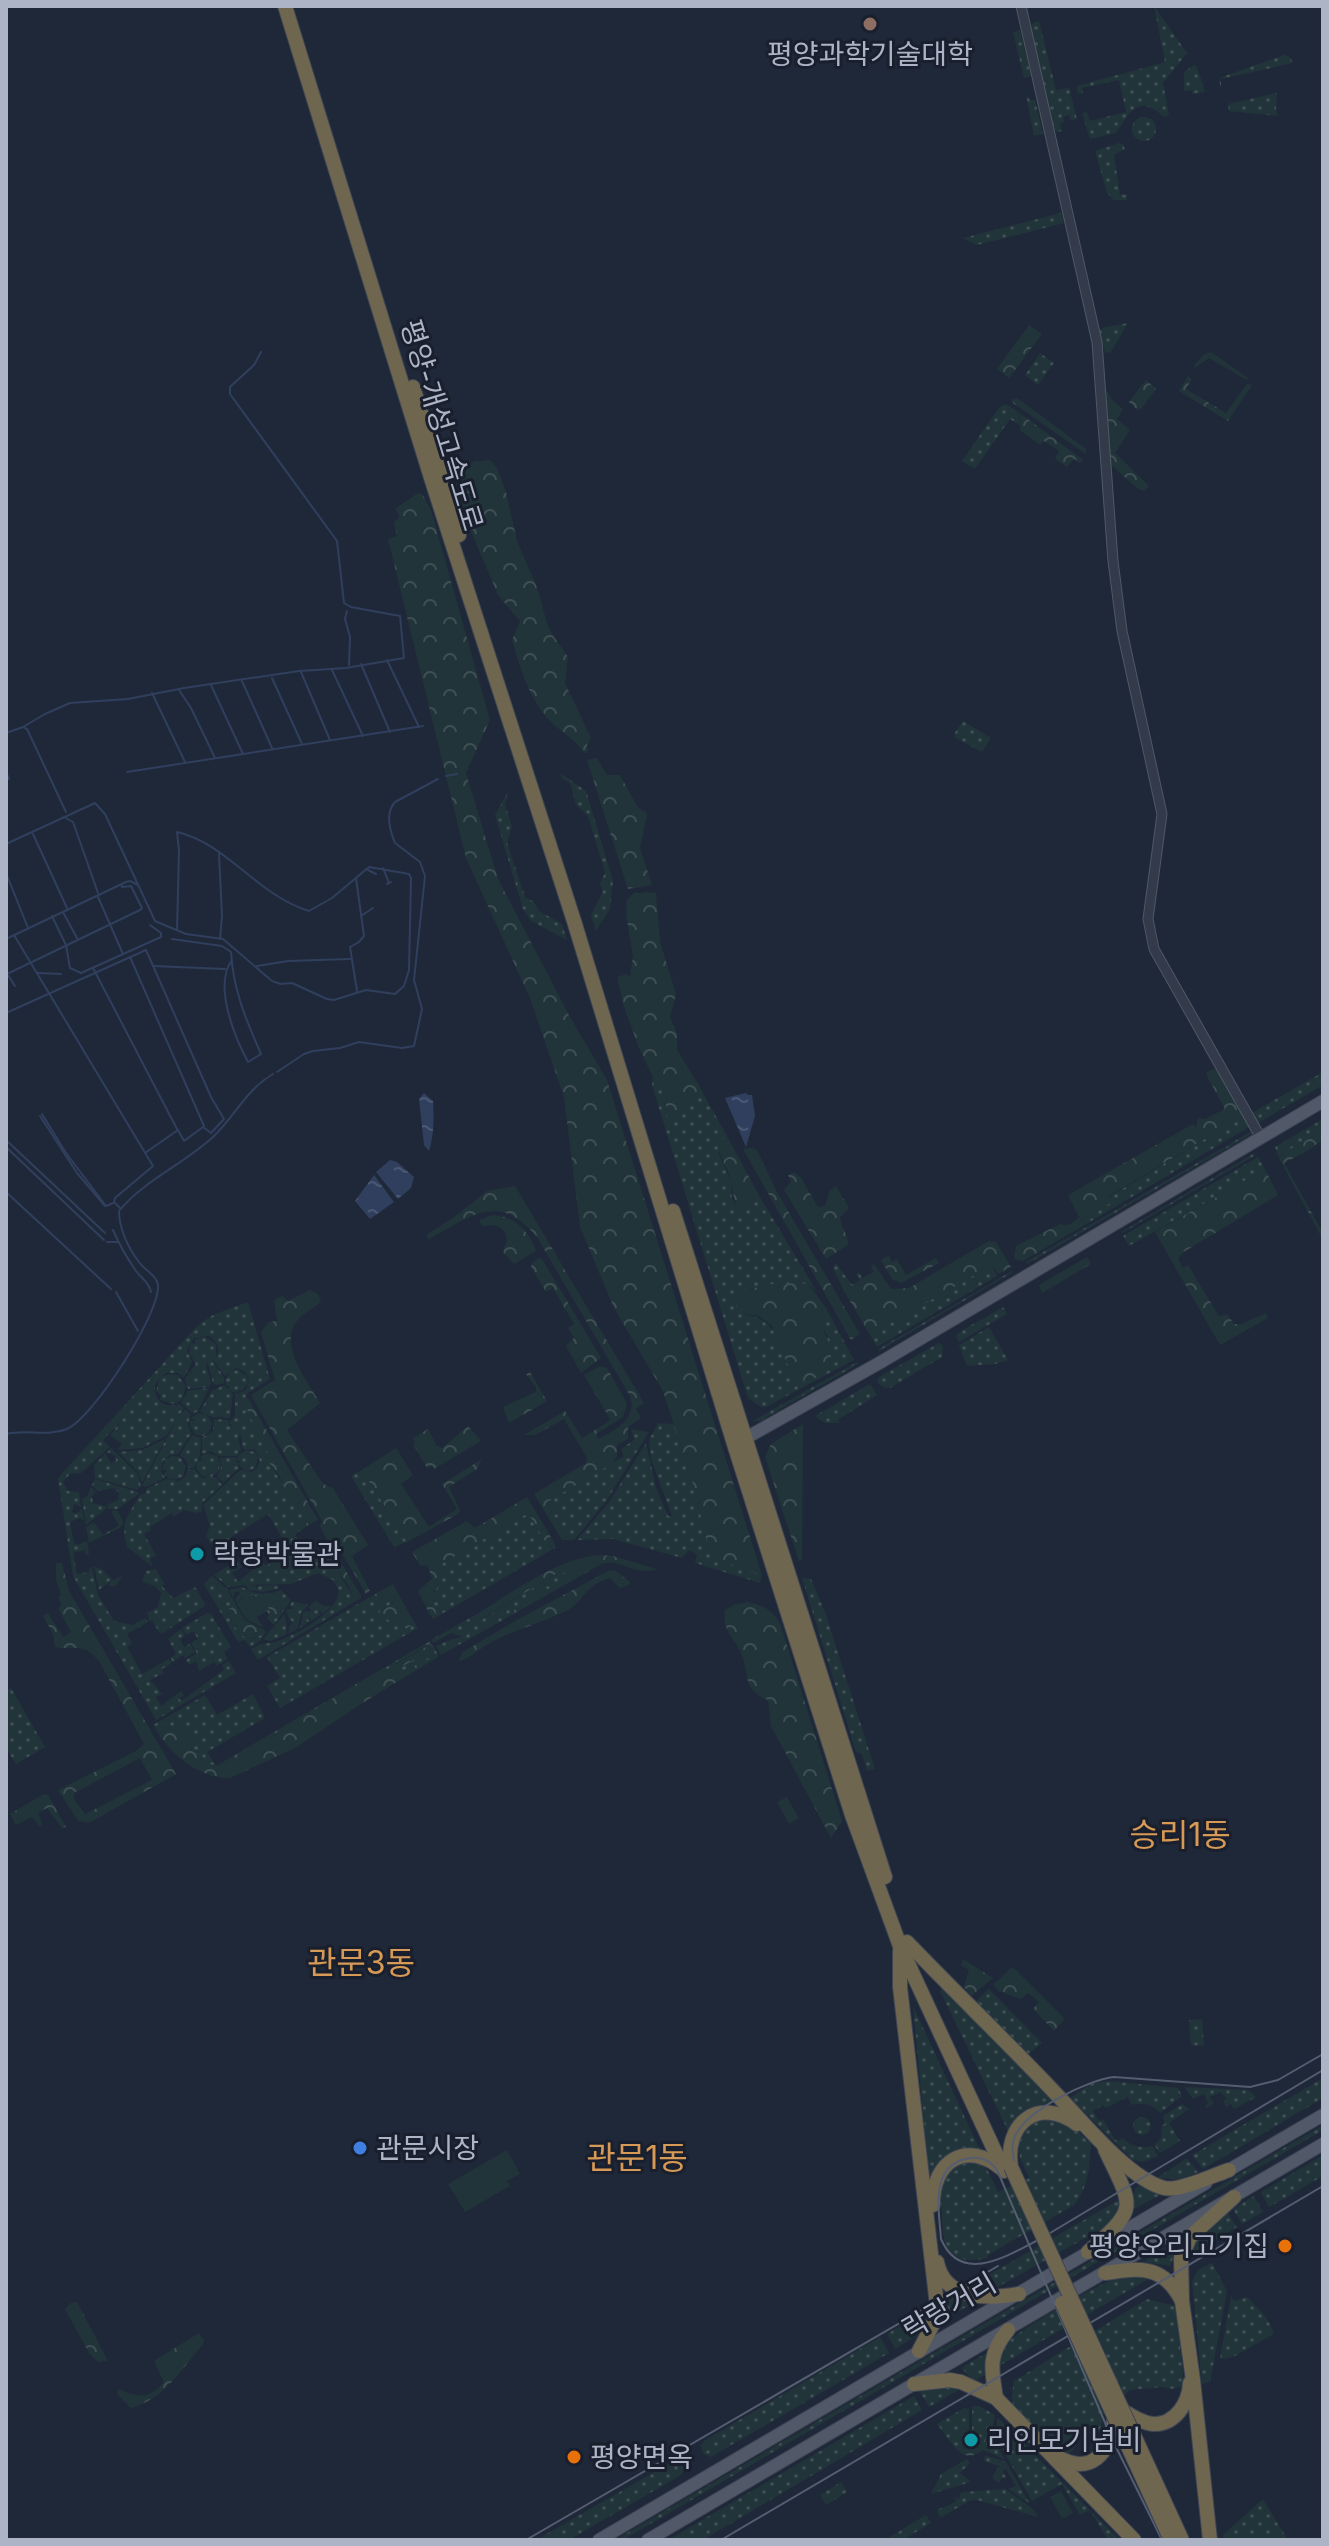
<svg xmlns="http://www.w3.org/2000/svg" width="1329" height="2546" font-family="Inter,'Noto Sans KR',sans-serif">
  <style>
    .grass { fill: url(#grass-dots) }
    .forest { fill: url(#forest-crowns); fill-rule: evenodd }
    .green { fill: #213439 }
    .water { fill: url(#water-ripples) }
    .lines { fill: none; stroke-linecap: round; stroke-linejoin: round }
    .stream { stroke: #303f5e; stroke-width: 2 }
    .minor-casing { stroke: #505766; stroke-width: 11 }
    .major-casing { stroke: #3c4352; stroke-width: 14 }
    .highway-casing { stroke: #3d4453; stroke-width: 16 }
    .minor { stroke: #333a49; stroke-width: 9 }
    .major { stroke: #515969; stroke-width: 12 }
    .highway { stroke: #6f6650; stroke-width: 14 }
    .tram { stroke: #555d70; stroke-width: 2 }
    .highway-bridge-casing { stroke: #3d4453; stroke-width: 16; stroke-linecap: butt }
    .highway-bridge { stroke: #6f6650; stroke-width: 14 }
    .education-dot { fill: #8d6e63; stroke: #191f2d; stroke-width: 3 }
    .culture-dot { fill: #0f9aa8; stroke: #191f2d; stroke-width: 3 }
    .shop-dot { fill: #3f7fe0; stroke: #191f2d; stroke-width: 3 }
    .food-dot { fill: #e8710a; stroke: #191f2d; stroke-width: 3 }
    .labels { text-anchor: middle; stroke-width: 6; stroke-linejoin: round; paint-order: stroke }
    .poi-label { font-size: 28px; fill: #adb4c5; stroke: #191f2d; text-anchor: start }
    .street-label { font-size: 28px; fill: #adb4c5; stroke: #191f2d }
    .quarter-label { font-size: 32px; fill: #d79a56; stroke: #191f2d }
  </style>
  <defs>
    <pattern id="grass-dots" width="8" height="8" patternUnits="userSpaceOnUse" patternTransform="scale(2)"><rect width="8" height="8" fill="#213439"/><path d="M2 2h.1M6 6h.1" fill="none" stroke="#3f4f54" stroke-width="1.8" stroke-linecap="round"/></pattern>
    <pattern id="forest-crowns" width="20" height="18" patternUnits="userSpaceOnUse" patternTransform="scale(2)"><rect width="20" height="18" fill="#213439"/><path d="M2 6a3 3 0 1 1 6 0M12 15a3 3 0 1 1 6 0" fill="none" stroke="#3f4f54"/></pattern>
    <pattern id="water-ripples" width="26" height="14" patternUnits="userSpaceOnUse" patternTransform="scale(2)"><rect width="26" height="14" fill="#303f5e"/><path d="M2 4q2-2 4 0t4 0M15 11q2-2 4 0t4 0" fill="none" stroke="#4b5874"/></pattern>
  </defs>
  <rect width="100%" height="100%" fill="#1f2838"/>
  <g class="grass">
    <path d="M1154,6l33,47 -24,30 6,32 -5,2c-28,-25 -34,-3 -48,16l-26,6 -8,-26 5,-1 3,9 36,-9 -7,-32 -37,8 1,6 -6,-2v-6l88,-24z"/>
    <path d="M1039,21l17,69 13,-2 8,31 -6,2 -2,-6 -6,2 1,5 -4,2 2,7 -5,1 -4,-4 -24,-99 4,-6z"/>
    <path d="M1020,30l11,46 -7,2 -11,-46z"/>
    <path d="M1284,55l6,2 3,6 -72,16v9l-2,-7 3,-4z"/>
    <path d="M1194,65l3,2 8,25 -13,2v-4l-8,1v-19z"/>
    <path d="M1277,93l-1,18 2,5 -49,-5 -1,-7z"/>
    <path d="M1026,94l4,6h5l8,34 -9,2z"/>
    <circle cx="1144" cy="129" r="12"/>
    <path d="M1119,143l4,1 2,5 -11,6 6,39 7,1v5h-13l-7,-7 -12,-42z"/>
    <path d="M1061,213l3,10 -87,22 -14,-7z"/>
    <path d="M1128,323l-17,29 -6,1 -6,-22 6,-4z"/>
    <path d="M1040,353l14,10 -16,22 -13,-10z"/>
    <path d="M1005,404l12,7 4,15 -11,-7 -35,50 -13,-8 37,-53z"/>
    <path d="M963,721l28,17 -9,14 -26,-14 -2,-4z"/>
    <path d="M560,773l26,18 27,90 -3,28 -14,22 -5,-16 12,-24 -3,-8 5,-10 -17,-57 -12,-11 -6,-22 -8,-5z"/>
    <path d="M508,792l-3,13 7,21 -5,17 18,54 9,5 5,9 23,13 5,16 -36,-19 -8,-12 -28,-94z"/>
    <path d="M1323,1072v13l-65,38 -6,-10z"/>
    <path d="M653,1077l12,14 1,20 32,-11v-16l30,54 -6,1 -3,15 12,28 1,17 9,14 19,-16 57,95 -9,-8h-34l-32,6 -6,10 10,15c32,3 37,37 47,63l35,-42c-9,-11 -9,-17 -3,-30l29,54 -86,46 -7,1 -13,-9 -96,-313z"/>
    <path d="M1243,1116l6,11 -166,99 -2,-6 29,-17 -1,-6z"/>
    <path d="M1323,1119v12l-45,25 -3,-9z"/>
    <path d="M1252,1131l1,2 -226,131 -1,-2z"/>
    <path d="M1253,1154l1,2 -132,77 -1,-1z"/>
    <path d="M1258,1157l7,12 -136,77 -6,-10z"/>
    <path d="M836,1263l16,22 8,-5 -4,-6 3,-2 3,6 12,-6 2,3 -32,16 -11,-23z"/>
    <path d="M992,1265l5,11 -120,71 -7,-12z"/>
    <path d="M1012,1271l1,1 -134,79 -1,-2z"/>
    <path d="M248,1302l22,77 -24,15c0,18 9,29 18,44 6,9 4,21 9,30 10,19 26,38 36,57l-14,9 14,23 22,-12 1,3 -4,3c7,19 18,33 28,50l-98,59 -7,-11c13,-8 12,-4 24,-7 20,-6 63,-30 64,-51l-6,-11 -15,-7 -27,11 -45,1 10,1v4l1,-4 20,-1 2,3 -16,4 -14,-2 -4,-5 -17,2 -14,-12 23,-15 5,7 -10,6 6,9 19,-16 -4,-6 -9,5 -2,-2 15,-9 9,12 12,-7 -3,-10 10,-6 -17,-29 -37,23 1,3 -17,10 -9,-14 4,-10 -7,-21 37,-35 12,2 5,-4 3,-7 -5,-11 -12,-1 -2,-14 -3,1 3,14 -4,6h-18l-9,-5 -8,3v-16l11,-7 1,-12 15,1v10v-4h4l-4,-3 6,-8v-21l11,-4 3,-12 -5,-7 -8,-3 -11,8 -11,-15 2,-4 -3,5 11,15v6l-8,2 -3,-2 -5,-19 -2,1 5,18 -2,4 -21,2 -3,-10 11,-15 -7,-11 2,-10 4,1v-5l10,-2 11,7v13c5,-8 1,-16 -7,-21l-15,2 -7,12 5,12 -8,16 -6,-5h-12l-11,11c-2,16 9,25 24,20l5,4 -18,28 -24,12 -25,2 5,-6 -12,-9 14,-17 -21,22 7,7 -29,26 -11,1 -7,8 5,9 11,1 2,15 -7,-3 -2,8 4,2 6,-5 2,12 -4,-3 -10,4 4,21 4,2 9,-4 2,13 -3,1 -1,-5 -12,3 4,21 12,-2v-4l3,-1 6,28 16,26 18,4 13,-7 3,4 -21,12 5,9 -5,4 15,27 27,-15 3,4 -10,6 2,4 -14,7 12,14 -6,3 5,9 20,-15 3,4 -5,3 2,3 3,-2 40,-29 -2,-5 7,-4 7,12 -80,47 -83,-144 -15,-98 140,-153 15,-10z"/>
    <path d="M1003,1307l4,7 -48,28 -3,-7 5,-4z"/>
    <path d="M989,1327l19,33 -13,4 -28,2 -8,-21z"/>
    <path d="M939,1343l4,3 -1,11 -52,31 -7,-1 -6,-5 2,-5z"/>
    <path d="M857,1362l1,2 -98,57 -9,1z"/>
    <path d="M238,1370l9,6 1,7 -4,6 -9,4 -7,-4 2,-3h-4l-1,-6 6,-9z"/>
    <path d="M169,1374l9,1 8,11 -4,14 -8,4 -14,-4 1,-5 -5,-4 4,-13z"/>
    <path d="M870,1384l7,11 -38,24v4h-14l-10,-7z"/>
    <path d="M224,1385l9,9 -3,24 -18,-1 -12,-6 12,-20z"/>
    <path d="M209,1388l-11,23 -5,3 -12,-11 7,-12z"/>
    <path d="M185,1409l6,6 -3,9 3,10 -13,20 -8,1 -7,6 -2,10 4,7 -19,9 -4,-1 34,-66z"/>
    <path d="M199,1413l7,1 6,9 -3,9 -6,4 -7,-1 -6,-9v-5h5l-4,-3z"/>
    <path d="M658,1423l16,1 19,60 53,84 16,7 -2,8 -65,-20 2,-8 -8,-5 -7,8 -69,-19 -36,1 32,-38 37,-59 10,45 12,28h4l-21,-57 -2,-19z"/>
    <path d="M631,1429l18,3 -42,68 -33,40h-7l-20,-38 77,-46 -3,-7 13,-9z"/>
    <path d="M192,1435l9,3 -1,17 -6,13h-5l-4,-9 -5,-4z"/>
    <path d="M165,1439l-23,44 -4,-11 -20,-20 24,-2z"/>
    <path d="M111,1448l26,25 4,13 -4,4 -42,-12 -1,-13 11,-12 6,10 5,-2 -1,-5 -8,-4z"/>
    <path d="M246,1450l9,2 3,6 -3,10 -6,3 -6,-1 -5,-7 3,-2 -4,-1 1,-5z"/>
    <path d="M207,1453l10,3 3,7 -1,8 -9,7 -8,-2 -6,-8 2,-8 5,1 -3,-4z"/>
    <path d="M172,1456l8,1 6,9 -3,10c-7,5 -13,5 -19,-2l3,-4h-5l4,-11z"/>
    <path d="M236,1457l3,11 -16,15 -6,-7 4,-7 -1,-11z"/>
    <path d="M188,1469h6l8,9 14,-1 6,8 -20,18v8l-5,2 -13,-3 -10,6 -2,-3 -22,14 1,3 -7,4 12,21 -6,4 3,8 -26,-20c-7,-24 1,-32 13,-52l6,-2v-4l20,-10 13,2 6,-4z"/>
    <path d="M362,1470l45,72 -13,5 -43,-71z"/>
    <path d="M95,1479l43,13 1,2 -22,15h-9l-1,-4 11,-5 1,-7 -5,-5 -17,3 -5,-6z"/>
    <path d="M91,1487l5,5 -4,4 1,7 12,3 1,3 -20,16 -4,-26 5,-3z"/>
    <path d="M114,1510l4,1 5,11 -2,5 -32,16 -3,-16 8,-5 9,13 16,-10 -8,-13z"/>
    <path d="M528,1513l21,35 6,-4v4l-122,71 -3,-4 4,1 -2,-23 5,-5 1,-22z"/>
    <path d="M94,1566l9,4 10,10 9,-4 -6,10h-8l4,-6 -13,10z"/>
    <path d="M156,1569l8,15 -2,2 11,12 22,-11 11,18 -43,28 -4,-1 -7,-12 -2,1 -3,-8 11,-6 3,-14 -6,-7 -13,-4 4,-11z"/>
    <path d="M559,1572l8,1 1,4 -60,37 2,2 -69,39 -5,-9 16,-7 11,-2 -12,-4 -18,10 -2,-3 46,-26 4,6z"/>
    <path d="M212,1576l15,13 9,16 -9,8c7,15 22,39 37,17l2,2 -6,9 -10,6 -5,-7 -7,2 -34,-58z"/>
    <path d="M802,1578l9,1 14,33 50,157 -8,2 -5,-17 -6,-2z"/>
    <path d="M242,1587c11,7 26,9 39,3l10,10 -17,25 -7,-7 2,-3 -2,-4 -10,6 -4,-5 15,-5 13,5 1,-15 -6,-3 -35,5 -4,5 -2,-4 5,-7 -3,-2 -3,2v6l-5,-9z"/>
    <path d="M384,1596l9,2 1,4 -15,10 28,17 7,-7 4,6 -138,80 -13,-22 13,-8 -13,-21 103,-60 3,5z"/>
    <path d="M316,1600l7,6h9l-10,8 -2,-4 -2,3 3,1 -10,7 -2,-4 -2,2 3,2 -10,7 3,-15 4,-3 1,2 3,-1 -2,-4z"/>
    <path d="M292,1601l16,4 -7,8 -3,15 -9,6v-7l4,-5 -4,-3 -3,-8 2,-2h4l-2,-4z"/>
    <path d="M207,1613l4,1 20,33 -7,5 4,7 -11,7 -3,-4 -15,9 -3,-10 -7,4 -3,-5 11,-7 -6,-10 7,-4 -5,-8 -7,4 -4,-7z"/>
    <path d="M285,1614l2,20 -17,7 -7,-2z"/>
    <path d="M181,1629l4,7 -5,3 4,8 6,-3 5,8 -10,6 -2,-3 -10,7 -3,-4 6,-4 -8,-15z"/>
    <path d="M430,1641l1,2 -60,36 -13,5 -135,81 -11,1 -16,-11 -17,-28 -24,1 -2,-3 52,-30 12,20 36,-21 12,24 -58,34 9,14z"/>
    <path d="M434,1647l4,8 -42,20 1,-5z"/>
    <path d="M11,1688l34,59 -29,17 -10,-16v-57z"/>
    <path d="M942,1988l112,111 -44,36 -70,-144z"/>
    <path d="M989,1989l53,54 -15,12 -53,-52z"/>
    <path d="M913,2006l67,144c-25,0 -35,5 -49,25l-2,-2z"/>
    <path d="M1202,2019l2,26 -13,1 -2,-26z"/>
    <path d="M1323,2078v20l-120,71 -11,-14z"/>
    <path d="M1110,2081l68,7 4,8 -22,17c-6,-8 -18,-11 -28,-8l-5,-8 -21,11 -3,-3 -10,6 6,10 4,-2 12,21 3,1 5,-3c6,8 19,11 29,8l6,10 -15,6 -10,-2 -63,-62 20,-14z"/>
    <path d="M1184,2087l65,3 7,7 -22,12 -3,-5 -5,3 -3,-6 3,-2 -5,-7 -11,5 4,7 -7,4 -2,-2 3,-3 -4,-9 -11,5z"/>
    <path d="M1182,2104l7,5 -20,14 11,18 -20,12 -6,-8 7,-7 1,-13 3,-1 -2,-8z"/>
    <path d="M1041,2117l26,5 24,21c-2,24 -1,42 -17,62l-86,50 -1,3c-10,2 -21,4 -31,-2 -14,-8 -13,-25 -14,-39 -3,-33 2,-63 43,-52l13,27 31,-14 -9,-20 -1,-10 -3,-3 5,-14z"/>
    <circle cx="1142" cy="2126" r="9"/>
    <path d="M1323,2125v5l-700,410h-8z"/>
    <path d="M1323,2155v21l-54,31 -8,-15z"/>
    <path d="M1187,2158l11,14 -18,7 -23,-1z"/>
    <path d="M1144,2183l18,11 -30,16 3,-21z"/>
    <path d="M1254,2196l9,16 -21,12 -9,-15z"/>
    <path d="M1122,2198l-5,18 -12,11 -111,62 -6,2 -20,-4z"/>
    <path d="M1227,2212l10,15 -45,27h-4l2,-11z"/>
    <path d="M1179,2242l-9,24 -25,-4 6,-6z"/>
    <path d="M1212,2263l15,28 -17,91 -8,2 -10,-103 6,-11z"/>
    <path d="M1129,2273l21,5 -151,88c0,-8 2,-16 8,-23 17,-17 99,-64 122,-70z"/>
    <path d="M952,2294l21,9 -29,17 -2,-2 1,-18z"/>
    <path d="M1231,2297l4,4 12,-4c11,11 23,22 27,37l-41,23 -13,2z"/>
    <path d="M1147,2299l29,7 8,80 -13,3 -9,-2 -32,3 -26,23 -4,18 -20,5 -4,10 -9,11c-14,-8 -47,-36 -53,-50 -4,-9 -1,-17 0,-26z"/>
    <path d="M932,2307l2,3 -13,23 -26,16 -8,-15z"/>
    <path d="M880,2337l9,16 -173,101 -5,3 -8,-3 -2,-8 3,-5z"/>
    <path d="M985,2354h2l1,19 -13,8 -14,-13z"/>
    <path d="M933,2384l31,3 -35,20 -9,-15z"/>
    <path d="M914,2396l8,14 -219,130h-35z"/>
    <path d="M972,2406h7l16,9 -4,19 13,25 -21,-9 4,-11 -5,5 -5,1 -1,-9 -4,-2z"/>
    <path d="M964,2408l5,1v25l-4,1 -1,9 5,2 -2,3 -10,-3 -2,2 -18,-24z"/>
    <path d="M998,2418l122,122h-12l-18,-30 -10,5 -18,-31 -30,17 -37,-65z"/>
    <path d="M985,2455l21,7 24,42 -22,-15 8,-3 -10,-17 -4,2 4,6 -6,2 -1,4 -7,-5 7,-12 -15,-5z"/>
    <path d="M677,2459l8,9 -4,7 -112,65h-33z"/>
    <path d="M967,2459l3,4 -10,10 11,9 -40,12 10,-20z"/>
    <path d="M841,2482l6,10 -21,13 -6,-10z"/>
    <path d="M1005,2489l27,19 6,9 -61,-17 -8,1 -29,17 -3,-8 19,-8 -2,-5 5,2 1,-5 3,-2z"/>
    <path d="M1263,2499l25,41h-64l-1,-5z"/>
    <path d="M926,2515l5,8 -28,17h-18z"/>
  </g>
  <g class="forest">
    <path d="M1029,325l13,9 -33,44 -12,-9z"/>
    <path d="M1211,352l37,26 -1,2 -38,-22 -13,9 -2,-1 10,-12z"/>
    <path d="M1188,376l4,3 -6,10 40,24 21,-29 5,1 -24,36 -49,-30z"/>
    <path d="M1146,380l10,9 -15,20 -4,1 -8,-8z"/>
    <path d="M1108,392l4,8 11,9 -6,10 13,11 -15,23 34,33 -5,5 -6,-2 -29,-26 -6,-70z"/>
    <path d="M1017,398l69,51v5l-73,-51 -1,-3z"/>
    <path d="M1017,411l66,49v1l-3,2 -6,-4 -7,8 -12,-8 4,-8 -15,-10 -4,4 -20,-15 1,-9z"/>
    <path d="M490,460l7,8 9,24 11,49 21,49 8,30 6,14 16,23 -3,26 26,55 -4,7 1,6 -4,2c-8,-13 -21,-20 -32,-30 -24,-26 -30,-50 -40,-83l8,-19 -22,-26 -28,-66 -15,-46v-7l18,-14z"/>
    <path d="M418,493l5,2 8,15 59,210 -24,53 32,106 72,138 37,63 155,495 -51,-17 -18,-74 -30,-93 -49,-83 -34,-81 -16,-130 -34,-99 -64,-140 -78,-319 9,-3 -3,-14 6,-5 -5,-8z"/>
    <path d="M597,758l10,17h13l17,31 10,8 -7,34 12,37 -24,4 -41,-129z"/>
    <path d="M646,892l10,1 4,49 16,52 -6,23 7,16v17l21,34v16l-8,5 -17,18 -6,-3 -2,-29 -12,-14 -14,-29 -15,-41 -7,-30 10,-3 3,3 3,-21 -7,-42 1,-14 6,-6z"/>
    <path d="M1213,1069l4,1 26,46 -134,80 2,7 -29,16 1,7 -60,35 -9,-2 2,-13 44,-22c9,3 13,-1 19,-7l-11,-22 125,-71 3,3 2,-9 7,1 20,-10 -18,-33v-4z"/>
    <path d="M1323,1131v9l-21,14 -18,9 39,70v7l-45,-84z"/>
    <path d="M728,1138l32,59 -20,17c-7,-14 -7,-25 -11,-39 -4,-11 -10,-20 -11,-32l4,-4z"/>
    <path d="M751,1148l6,2 20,42 83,142 -9,6 -108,-191z"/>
    <path d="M1265,1169l13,26 -96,58 -4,6 5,9 5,-3 31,51 8,-2 7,10h7l25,-11 2,5 -48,27 -65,-113z"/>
    <path d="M794,1172l7,6 17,29 7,-1 5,-16 6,-4 13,22 -9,9c1,11 9,18 8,28l-22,14 -42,-69 7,-8 -3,-7z"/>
    <path d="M515,1186l129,217 -8,6 5,9 -13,9v12l-11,6v11l-5,8 -65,38 20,38h-5l-28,-46 52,-31 1,-5 -23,-39 -29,16h-11l41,-24 17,27 26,-16 2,-3 -26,-44 16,-9 7,2 20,36 -4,13 -27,17 2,5c17,-8 40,-21 32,-43l-93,-159c-39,-46 -64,-22 -108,2l-3,-4 27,-17 34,-27z"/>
    <path d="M492,1215c23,1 36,15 44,36l-22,13 -11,-12 4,-12c-2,-13 -12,-18 -24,-13l-4,-7z"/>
    <path d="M989,1241l7,1 15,25 -13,7 -6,-9 -122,70 -26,-44 31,-16 -4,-9 3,-2 17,25 18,-1z"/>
    <path d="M889,1255l3,7 5,-3 9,16 30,-17 3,5 -38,20 -9,-4 -11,-19z"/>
    <path d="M1087,1257l4,7 -49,29 -3,-8z"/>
    <path d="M539,1258l3,1 59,99 -20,15 -15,-27 8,-8 -6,-10 6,-4 -21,-36 -7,4 -15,-25 1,-4z"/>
    <path d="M798,1283l10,1 17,22c-13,30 15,29 3,65l-20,11 -15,-4 -21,-52 -13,-10 -22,-3 -1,-13 6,-10 32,-6z"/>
    <path d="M310,1290l8,4 3,8c-9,7 -23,14 -28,25 -10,24 16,57 27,76l-33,27 36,54 10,4 35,57 -16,11 18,35 -4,3 -31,-53 -7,1 -8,-16 2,-5 -71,-126 24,-15 -14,-48 8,-10 8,-1 -3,-21 8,-4 6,5z"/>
    <path d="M530,1372l17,29 -38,22 -6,-16 33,-15v-5l-10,-13z"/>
    <path d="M247,1396l71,124 -9,5 -26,-40 -4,-10 -12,-15c4,-25 -26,-40 -20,-64z"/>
    <path d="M803,1424l-1,135 -3,2 -34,-104 6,-13z"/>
    <path d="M468,1426l13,15 -47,28 -2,-3 -5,2 -14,-24 2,-2 -2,-4 15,-9 9,17 5,2z"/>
    <path d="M396,1448l17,27 -12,9 28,43 28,-18 -15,-25 40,-25 -5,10 -28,18 11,23 -2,4 -51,28 -45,-72z"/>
    <path d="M527,1497l28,47 -6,4 -21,-35 -90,53 4,13 -10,14 4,20 -2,3 -4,-1 -12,-24 14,-12 -4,-13 -8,-1 -8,-13 55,-31 8,7z"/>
    <path d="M332,1548l30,49 -6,4c-4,-6 -6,-14 -10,-19 -8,-11 -18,-16 -18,-31z"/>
    <path d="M598,1555l15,1 44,13c-21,8 -35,-10 -54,-6l-93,53 -2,-2 59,-37v-4l-8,-1 -79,48 -3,-6c38,-23 77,-54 121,-59z"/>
    <path d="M56,1563h6l7,28 107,183 -87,49 -11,-2 -20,-31 78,-39 8,-7 -45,-83c-17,-20 -21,-10 -44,-14l-2,-13 -10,-18 5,-3 15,24 8,-5 -13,-24 4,-3 -4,-8 3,-2 -5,-16zM140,1758l12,22 -67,34 -11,-15v-6z"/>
    <path d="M610,1570l6,1 14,11 -1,3 -9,3 -10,-10c-25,6 -26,24 -44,33 -27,13 -55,19 -81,35 -9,6 -16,13 -27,15l5,-9 52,-31z"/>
    <path d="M393,1584l21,38 -7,7 -27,-13 -1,-3 15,-11 -2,-4 -8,-2 -11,6 -3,-5z"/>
    <path d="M276,1594l6,3 1,9 -7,12 -8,-11 -15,5 11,16 -18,-9 -9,-15 10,-9z"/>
    <path d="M747,1602c15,2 27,9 34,24l61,195 -11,17 -60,-112 -3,-26c-25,-10 -19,-23 -25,-42 -7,-21 -21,-23 -18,-48l9,-5z"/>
    <path d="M236,1605l9,15 19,10 -2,5 -12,4 -10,-4 -13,-22 2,-4z"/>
    <path d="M431,1644l3,3 -37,23v4l41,-19v2l-74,45 -69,46 -65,30c-30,1 -61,-24 -75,-50l24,-1 7,9 8,1 -3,10c7,11 19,21 32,18l135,-82 13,-4z"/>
    <path d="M44,1794l4,1 18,32 -4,1 -15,-20 -9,5 4,11 -2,3 -8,-10 -16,8 -6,-11z"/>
    <path d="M963,1959l30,19 -22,18 -7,-9 5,-17 -8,-5z"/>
    <path d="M1011,1968l4,1 50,50 -11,12 -21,-22 6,-7 -11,-9 -7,6 -22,-8 -6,-6z"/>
    <path d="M77,2302l31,59 -10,1 -9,-9 -24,-44 6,-6z"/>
    <path d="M199,2333l5,7 -1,4c-21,25 -39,55 -72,64l-14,-14 1,-5c20,8 31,11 46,-7l-10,-21z"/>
    <path d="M986,2438l-1,11c-11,8 -19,10 -30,-1l2,-2 9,3 16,-5z"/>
  </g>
  <g class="green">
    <path d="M787,1797l12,21 -10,6 -12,-22z"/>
    <path d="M507,2150l13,24 -13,7 3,5 -45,26 -17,-28z"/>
    <path d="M1061,2491l12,22 -11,6 -12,-22z"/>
  </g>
  <g class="water">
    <path d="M424,1093l9,8c1,18 1,33 -4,50l-5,-6 -5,-46z"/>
    <path d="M746,1093l2,2h4l3,21 -9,31 -21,-49z"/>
    <path d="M390,1160l7,2 17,15 -3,11 -13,11 -22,-27z"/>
    <path d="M374,1175l20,27 -24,17 -15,-18z"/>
  </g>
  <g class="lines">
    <g class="stream">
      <path d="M347,611l-2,8 5,18 -1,28"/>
      <path d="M387,660l32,67"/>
      <path d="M361,664l29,68"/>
      <path d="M332,670l31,66"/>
      <path d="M301,672l29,68"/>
      <path d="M272,678l30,66"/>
      <path d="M242,681l30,67"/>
      <path d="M211,685l32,69"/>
      <path d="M179,690l12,18 24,50"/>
      <path d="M152,693l33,69"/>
      <path d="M23,727l22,-13 25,-11 58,-4 56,-11 115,-17 47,-3 58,-10 -4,-42 -49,-9 -7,-4 -7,-62 -107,-147v-7l24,-22 7,-13"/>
      <path d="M6,733l17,-6 4,2 39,83"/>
      <path d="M6,772l3,7"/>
      <path d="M127,772l296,-46"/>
      <path d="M446,776l11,-2"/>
      <path d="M64,817l9,5 25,71"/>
      <path d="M33,834l34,74"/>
      <path d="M6,844l89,-41 10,11 50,107 31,13 37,5 49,42 9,3 11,-1 35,16 7,1 32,-10 29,4 9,-8 5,-16 2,-92 -2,-4 -40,-7 -37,31 -23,13c-52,-16 -83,-68 -132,-79l2,19 -2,79"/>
      <path d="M219,854l3,62 -2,23"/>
      <path d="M383,868l6,15"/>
      <path d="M366,869l10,5"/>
      <path d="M6,873l22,55"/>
      <path d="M356,878l8,58 -5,6 -9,5 7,44"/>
      <path d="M387,884l4,-2"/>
      <path d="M98,897l25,57"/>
      <path d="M63,912l14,26"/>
      <path d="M52,916l14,29 4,23 11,5 80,-36v-4l-11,-8"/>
      <path d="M361,916l12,-8"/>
      <path d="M14,935l139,231 -38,32 -1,4 6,6"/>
      <path d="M6,939l120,-57 4,-1 8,4"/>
      <path d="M172,939l50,7 9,6c2,37 15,68 30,102l-13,8c-13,-24 -35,-77 -16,-102"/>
      <path d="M130,957l74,169"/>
      <path d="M153,966l72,3"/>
      <path d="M257,966l31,-5 62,-2"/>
      <path d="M93,968l84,161"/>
      <path d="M6,972l9,14"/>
      <path d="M38,973l23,1"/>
      <path d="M7,974l133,-64 2,-2 -11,-22 -9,1 -1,-2"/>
      <path d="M6,1013l140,-63 65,147 13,22 -13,14 -8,-6 -19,14 -6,-11 -33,23"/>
      <path d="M277,1072l27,-18 9,-3 27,-3 19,-6 43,6 12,-2 8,-37 -8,-29 11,-104 -5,-14 -25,-19c-5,-12 -10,-30 0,-41l43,-23"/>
      <path d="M42,1114l24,39 40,53 7,-3"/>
      <path d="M40,1116l37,57 28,33"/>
      <path d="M6,1140l99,93"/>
      <path d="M6,1147l98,93"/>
      <path d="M6,1192l105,97"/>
      <path d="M113,1230c6,14 14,28 23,41 6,8 13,11 15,21"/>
      <path d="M107,1242h11"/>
      <path d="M116,1292l22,39"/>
      <path d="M6,1434c20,-5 42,3 61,-5 26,-11 94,-117 91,-144 -1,-10 -14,-15 -19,-23 -11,-14 -20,-34 -20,-51 23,-29 66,-48 94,-74 21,-20 34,-48 60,-63"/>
    </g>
    <defs>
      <path id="minor" d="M1021,6l76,336 16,219 9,70 40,183 -14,105 6,30 107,189"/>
      <g id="major">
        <path d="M737,1443l144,-81 442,-261"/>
        <path d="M1222,2174l101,-59"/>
        <path d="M599,2540l607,-357"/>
        <path d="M648,2540l675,-396"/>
      </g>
      <g id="highway">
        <path d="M285,6l147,475 142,440 160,523 118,371 48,131 104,225"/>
        <path d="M413,387l46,148"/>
        <path d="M673,1211l212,666"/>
        <path d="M907,1942c50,52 102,102 151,154 25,26 71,83 106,92 15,4 49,-13 65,-18"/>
        <path d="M900,1951v36l38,327 -19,37"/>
        <path d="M1011,2167c-7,-44 28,-71 66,-43"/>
        <path d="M933,2205c-1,-44 34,-66 69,-36"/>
        <path d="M1088,2252c52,-46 45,-43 17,-103"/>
        <path d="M937,2262c7,39 53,37 82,32"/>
        <path d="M1105,2273c35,-5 58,-9 77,28"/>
        <path d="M914,2384l36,-4 11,2 35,16 138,142"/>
        <path d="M996,2398c-5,-30 -8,-44 12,-68"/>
        <path d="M1122,2410c9,6 20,13 31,14 22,1 36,-21 37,-41"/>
        <path d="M1056,2456c35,21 54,-3 58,-36"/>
        <path d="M1210,2540l-17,-160 -11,-79 -1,-43 9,-21 44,-40"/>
      </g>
    </defs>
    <use href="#minor" class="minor-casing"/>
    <use href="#major" class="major-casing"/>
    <use href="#highway" class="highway-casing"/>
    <use href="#minor" class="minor"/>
    <use href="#major" class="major"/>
    <use href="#highway" class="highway"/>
    <g class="tram">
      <path d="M526,2540l472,-274"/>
      <path d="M721,2540l602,-354"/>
      <path d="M1162,2540l-50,-101 -114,-267c-6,-10 -15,-15 -27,-14 -42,5 -32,51 -30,81 20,47 68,16 99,0l283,-169"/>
      <path d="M1188,2540l-174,-379c-1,-9 -3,-17 1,-25 12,-26 72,-56 99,-59l136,10 28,-7 45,-26"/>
    </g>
    <defs>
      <g id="highway-bridge">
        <path d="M1011,2167l171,373"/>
        <path d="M1062,2303l109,237"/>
      </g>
    </defs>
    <use href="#highway-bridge" class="highway-bridge-casing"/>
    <use href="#highway-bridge" class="highway-bridge"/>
  </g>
  <circle class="education-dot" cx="870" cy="24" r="8"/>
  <g class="culture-dot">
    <circle cx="197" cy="1554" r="8"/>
    <circle cx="971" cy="2440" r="8"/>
  </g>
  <circle class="shop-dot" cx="360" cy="2148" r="8"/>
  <g class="food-dot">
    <circle cx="1285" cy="2246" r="8"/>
    <circle cx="574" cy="2457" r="8"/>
  </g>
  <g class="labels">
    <g class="poi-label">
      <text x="870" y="64" text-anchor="middle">평양과학기술대학</text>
      <text x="213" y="1564">락랑박물관</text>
      <text x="376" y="2158">관문시장</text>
      <text x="1269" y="2256" text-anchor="end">평양오리고기집</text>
      <text x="987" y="2450">리인모기념비</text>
      <text x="590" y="2467">평양면옥</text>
    </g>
    <g class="street-label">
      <text transform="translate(442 425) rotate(73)" y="10">평양-개성고속도로</text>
      <text transform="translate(949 2306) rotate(-30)" y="10">락랑거리</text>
    </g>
    <g class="quarter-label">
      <text x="1180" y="1846">승리1동</text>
      <text x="361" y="1974">관문3동</text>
      <text x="637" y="2169">관문1동</text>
    </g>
  </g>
  <rect width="1329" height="2546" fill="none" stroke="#adb4c5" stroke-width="16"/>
</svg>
